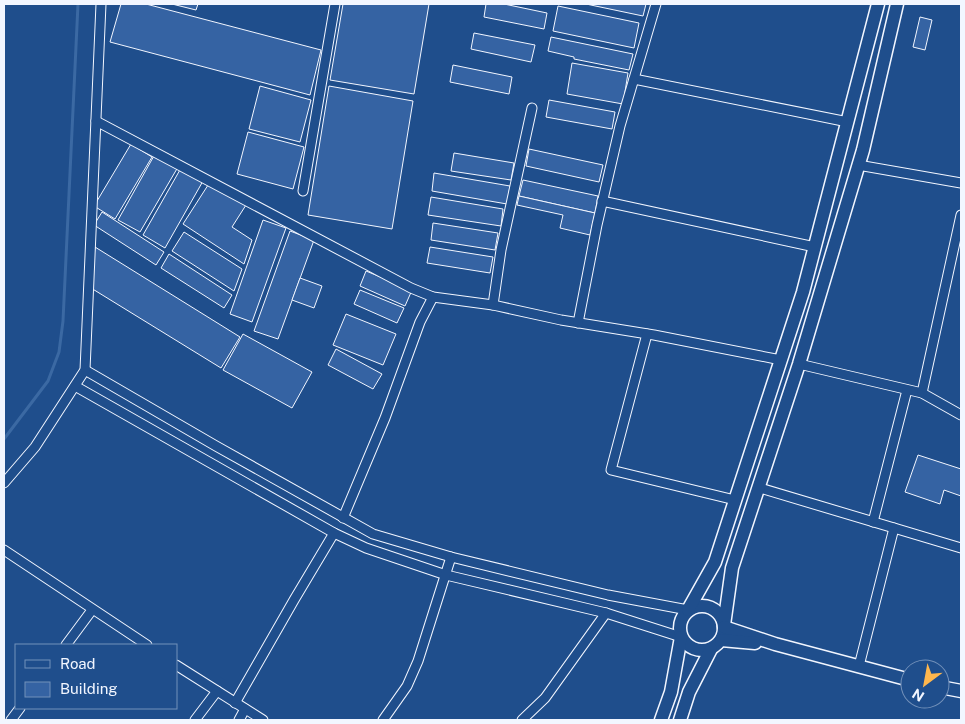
<svg xmlns="http://www.w3.org/2000/svg" width="965" height="724" font-family="'Public Sans',sans-serif">
  <style>
    .lines { fill: none; stroke-linecap: round; stroke-linejoin: round }
    .stream { stroke: #3b69a3; stroke-width: 3 }
    .building { fill: #3563a3; stroke: #f2f6ff }
    .street-casing { stroke: #f2f6ff; stroke-width: 11 }
    .secondary-casing { stroke: #f2f6ff; stroke-width: 15 }
    .street { stroke: #1f4e8c; stroke-width: 9 }
    .secondary { stroke: #1f4e8c; stroke-width: 12 }
  </style>
  <rect width="100%" height="100%" fill="#1f4e8c"/>
  <g class="lines">
    <path class="stream" d="M4,439l44,-58 11,-29 4,-31 15,-317"/>
  </g>
  <g class="building">
    <path d="M121,4h25l175,46 -11,45 -200,-53z"/>
    <path d="M172,4h26l-2,6z"/>
    <path d="M343,4h86l-15,90 -84,-14z"/>
    <path d="M486,4h18l43,9 -3,16 -60,-12z"/>
    <path d="M586,4h60l-3,12z"/>
    <path d="M558,6l81,17 -5,25 -81,-17z"/>
    <path d="M920,17l12,3 -7,30 -12,-3z"/>
    <path d="M474,33l61,12 -4,17 -60,-13z"/>
    <path d="M551,37l82,17 -4,16 -55,-11v-2l-26,-6z"/>
    <path d="M572,63l56,10 -5,31 -56,-10z"/>
    <path d="M453,65l59,12 -3,17 -59,-12z"/>
    <path d="M260,86l51,14 -11,42 -51,-13z"/>
    <path d="M329,86l84,15 -21,128 -84,-14z"/>
    <path d="M549,100l66,12 -3,17 -66,-12z"/>
    <path d="M248,132l56,15 -11,42 -56,-15z"/>
    <path d="M131,144l21,13 -37,62 -21,-13z"/>
    <path d="M529,149l74,16 -4,17 -73,-16z"/>
    <path d="M454,153l60,10 -3,17 -60,-9z"/>
    <path d="M155,154l23,13 -38,65 -22,-12z"/>
    <path d="M181,168l22,13 -38,67 -22,-13z"/>
    <path d="M434,173l76,13 -3,18 -75,-13z"/>
    <path d="M523,180l75,16 -3,17 -76,-17z"/>
    <path d="M210,182l36,23 -14,22 20,13 -8,24 -61,-40z"/>
    <path d="M519,196l76,17 -5,22 -30,-7 3,-13 -46,-10z"/>
    <path d="M431,197l72,12 -2,17 -73,-11z"/>
    <path d="M102,212l62,40 -8,13 -62,-40z"/>
    <path d="M263,220l23,8 -34,94 -22,-8z"/>
    <path d="M433,223l65,10 -3,17 -64,-10z"/>
    <path d="M290,231l24,9 -36,99 -24,-8z"/>
    <path d="M184,232l58,37 -8,22 -62,-40z"/>
    <path d="M95,247l145,90 -19,31 -130,-80z"/>
    <path d="M430,247l63,10 -3,16 -63,-10z"/>
    <path d="M169,254l63,41 -8,13 -63,-40z"/>
    <path d="M366,271l46,19 -7,16 -45,-20z"/>
    <path d="M300,278l22,8 -8,22 -22,-8z"/>
    <path d="M360,290l44,18 -7,15 -43,-19z"/>
    <path d="M346,314l50,20 -13,31 -50,-20z"/>
    <path d="M243,334l69,38 -20,36 -69,-38z"/>
    <path d="M336,349l46,25 -9,15 -45,-24z"/>
    <path d="M918,455l43,14v27l-17,-6 -4,14 -35,-12z"/>
  </g>
  <g class="lines">
    <defs>
      <g id="street">
        <path d="M634,79l214,43"/>
        <path d="M96,121l315,167 22,9 60,8 68,15 93,15 127,25"/>
        <path d="M858,165l103,18"/>
        <path d="M303,191l32,-187"/>
        <path d="M602,201l213,46"/>
        <path d="M493,305l8,-55 31,-142"/>
        <path d="M578,323l19,-98 23,-99 36,-122"/>
        <path d="M647,334l-36,136 124,30"/>
        <path d="M799,364l123,29 39,22"/>
        <path d="M85,370l131,76 157,88 78,23 157,38 80,15"/>
        <path d="M75,386l259,147 32,15 80,27 160,38 75,24"/>
        <path d="M922,393l39,-178"/>
        <path d="M4,483l31,-36 50,-77 16,-366"/>
        <path d="M760,488l201,60"/>
        <path d="M343,518l42,-100 35,-96 13,-25"/>
        <path d="M873,522l34,-132"/>
        <path d="M4,550l143,95"/>
        <path d="M66,645l26,-35"/>
        <path d="M176,665l87,55"/>
        <path d="M859,666l35,-138"/>
        <path d="M235,703l59,-103 40,-67"/>
        <path d="M11,720l9,-12"/>
        <path d="M195,720l22,-29"/>
        <path d="M239,720l6,-11"/>
        <path d="M383,720l24,-34 11,-25 33,-104"/>
        <path d="M522,720l23,-22 61,-85"/>
      </g>
      <g id="secondary">
        <circle cx="702" cy="628" r="22"/>
        <path d="M688,610l27,-48 88,-270 75,-288"/>
        <path d="M724,625l8,-57 67,-204 64,-214 34,-146"/>
        <path d="M724,627l51,17 135,36"/>
        <path d="M721,640l34,3"/>
        <path d="M940,687l21,4"/>
        <path d="M661,720l10,-28 10,-55"/>
        <path d="M680,720l9,-28 22,-43"/>
      </g>
    </defs>
    <use href="#street" class="street-casing"/>
    <use href="#secondary" class="secondary-casing"/>
    <use href="#street" class="street"/>
    <use href="#secondary" class="secondary"/>
  </g>
  <rect width="965" height="724" fill="none" stroke="#f2f6ff" stroke-width="10"/>
  <rect x="15" y="644" width="162" height="65" fill="#1f4e8c" stroke="#7391ba"/>
  <rect x="25" y="660" width="25" height="8" fill="#1f4e8c" stroke="#7391ba"/>
  <text x="60" y="669" font-size="15" fill="#f2f6ff">Road</text>
  <rect x="25" y="682" width="25" height="15" fill="#3563a3" stroke="#7391ba"/>
  <text x="60" y="694" font-size="15" fill="#f2f6ff">Building</text>
  <g transform="translate(925 684) rotate(212)"><circle r="24" fill="#1f4e8c" stroke="#7391ba"/>
  <path d="M0-4L9 19L0 12L-9 19Z" fill="#ffb74d"/>
  <text y="-8" font-size="14" font-weight="bold" text-anchor="middle" fill="#f2f6ff">N</text>
  </g>
</svg>
